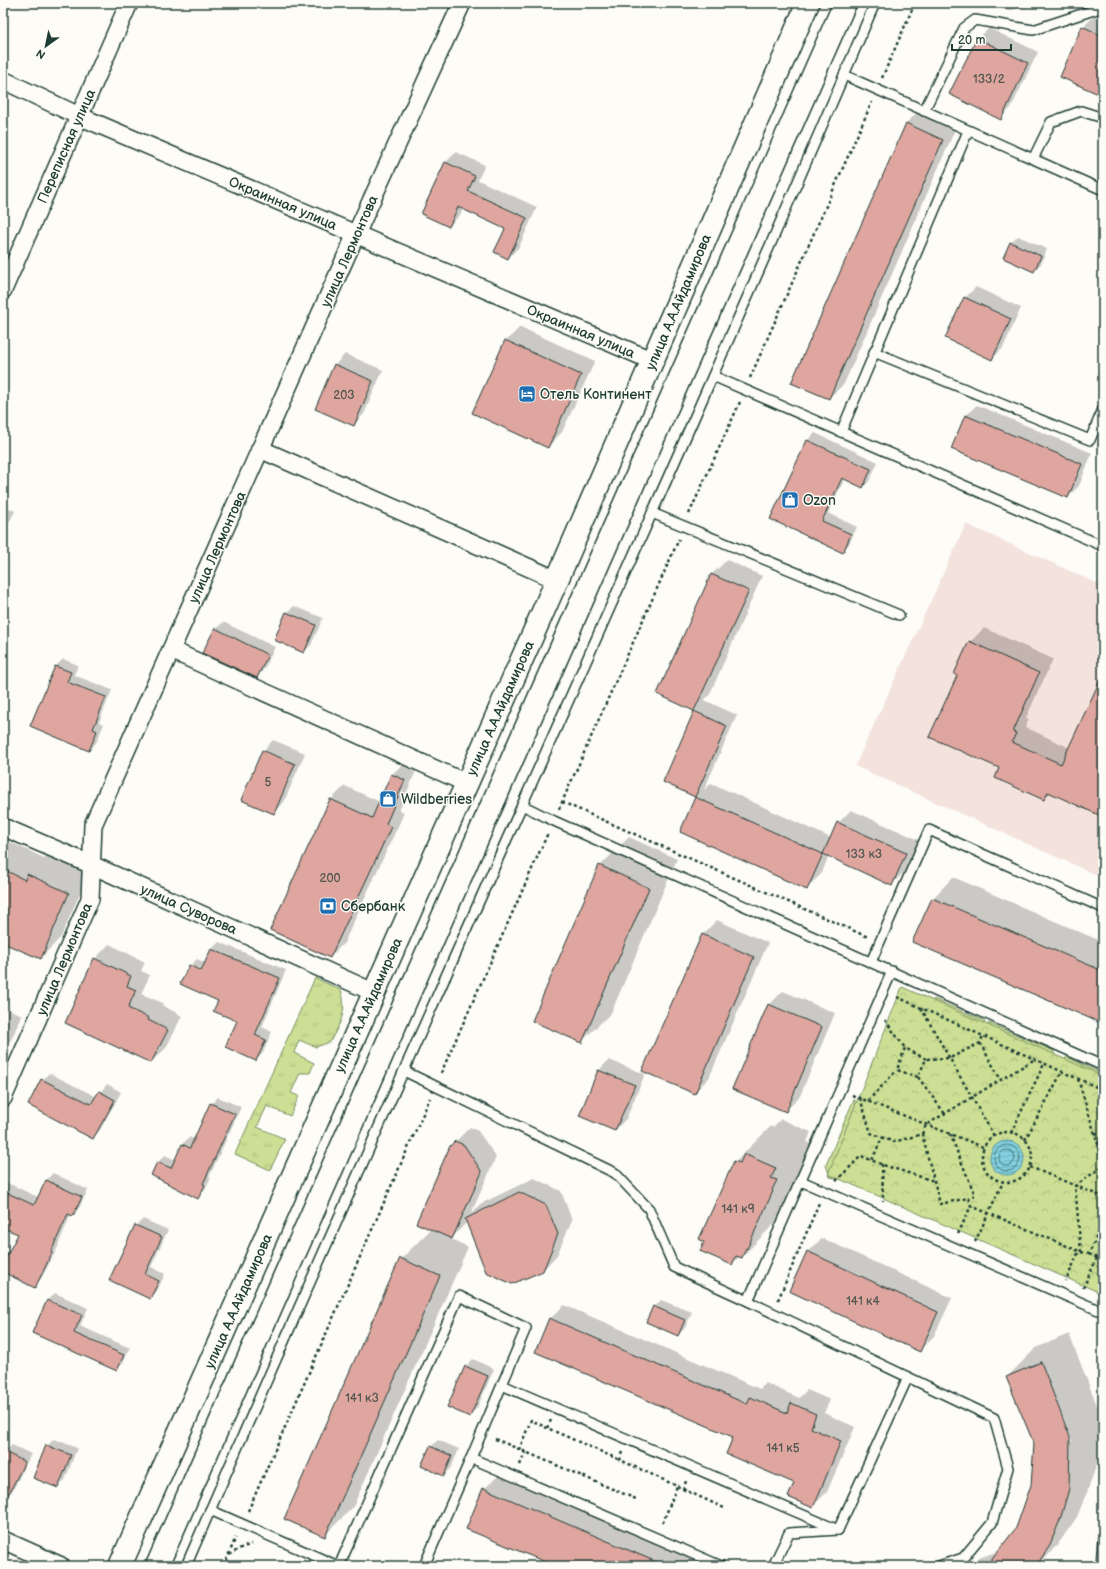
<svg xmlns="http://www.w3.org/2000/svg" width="1106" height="1569" font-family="'Balsamiq Sans',sans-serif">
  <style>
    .built { fill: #f4e2dd }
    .grass { fill: url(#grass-tufts); stroke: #768e64 }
    .park { fill: url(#park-crowns); stroke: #768e64 }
    .water { fill: url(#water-rules); stroke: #5b969c }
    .shadow { fill: #0003; fill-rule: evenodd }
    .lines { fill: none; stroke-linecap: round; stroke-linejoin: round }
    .shore { stroke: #477879; stroke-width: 1 }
    .building { fill: #dfa59f; stroke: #1f3d34 }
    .service-casing { stroke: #1f3d34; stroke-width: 12 }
    .minor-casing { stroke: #1f3d34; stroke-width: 20 }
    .secondary-casing { stroke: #1f3d34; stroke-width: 25 }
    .path { stroke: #1f3d34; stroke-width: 2.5; stroke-dasharray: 3 3; stroke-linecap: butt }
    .service { stroke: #fdfcf7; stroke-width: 9 }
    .minor { stroke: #fdfcf7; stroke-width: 17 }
    .secondary { stroke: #fdfcf7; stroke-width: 22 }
    .labels { text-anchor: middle; stroke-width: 3; stroke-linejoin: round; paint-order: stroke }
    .number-label { font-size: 12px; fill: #4f574f }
    .street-label { font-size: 14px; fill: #1f3d34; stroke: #fdfcf7 }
    .poi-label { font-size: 14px; fill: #1f3d34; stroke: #fdfcf7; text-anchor: start }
  </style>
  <defs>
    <pattern id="grass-tufts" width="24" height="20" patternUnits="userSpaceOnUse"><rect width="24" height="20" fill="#ccdf94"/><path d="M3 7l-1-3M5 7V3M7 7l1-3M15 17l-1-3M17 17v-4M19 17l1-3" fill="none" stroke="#afc080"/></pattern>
    <pattern id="park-crowns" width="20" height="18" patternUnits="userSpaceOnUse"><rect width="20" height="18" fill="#ccdf94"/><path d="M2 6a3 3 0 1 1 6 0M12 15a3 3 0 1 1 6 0" fill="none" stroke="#afc080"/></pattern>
    <pattern id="water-rules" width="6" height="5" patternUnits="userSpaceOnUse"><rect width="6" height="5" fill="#83d1e1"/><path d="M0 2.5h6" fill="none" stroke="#71b4c2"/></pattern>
  </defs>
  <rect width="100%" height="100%" fill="#fdfcf7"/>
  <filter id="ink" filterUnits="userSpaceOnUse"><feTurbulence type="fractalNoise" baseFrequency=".025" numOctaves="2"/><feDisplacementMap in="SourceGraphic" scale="8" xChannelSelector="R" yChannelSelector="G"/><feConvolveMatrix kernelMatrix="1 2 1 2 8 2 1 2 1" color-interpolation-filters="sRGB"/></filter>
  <g filter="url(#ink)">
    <path class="built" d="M966,524l137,62v292l-248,-112z"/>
    <g class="grass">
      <path d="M315,978l26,12c7,22 -1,33 -11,52l-14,5 -17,-7 -5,13 20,10 -4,10h-10l-9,20 8,3 -9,20 -23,-10 -10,21 28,12 -15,31 -35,-16z"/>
      <path d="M934,999l51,22 -5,10 -50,-22z"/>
      <path d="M989,1023l65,28v6l-70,-24z"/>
      <path d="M1067,1057l36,17v12l-38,-27z"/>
      <path d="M854,1099l13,32 -7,23 -25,24 -5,-1 -4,-12z"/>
    </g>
    <path class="park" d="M902,987l201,89v218l-275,-120z"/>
    <circle class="water" cx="1007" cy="1158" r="17"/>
    <g class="shadow">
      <path d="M991,3h52l-35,8z"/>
      <path d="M1094,16l9,4v74l-20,-67z"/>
      <path d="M989,28l49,24 -27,56 -11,10 -22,-79z"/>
      <path d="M921,109l36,16 -113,259 -15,14 77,-275z"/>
      <path d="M456,152l29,13 -7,15 59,27 -18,40 -11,11 -2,-29 -43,-20 -3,6 -11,11 -3,-64z"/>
      <path d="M1018,236l29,13 -6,15 -8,7 -22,-28z"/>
      <path d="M976,287l45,21 -18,40 -11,11 -27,-61z"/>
      <path d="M520,327l75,34 -33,71 -14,15 -42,-106z"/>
      <path d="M345,354l38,16 -19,44 -10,11 -19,-60z"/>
      <path d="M977,405l115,48 -13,33 -11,11 -102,-82z"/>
      <path d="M815,433l63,29 -8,18 -7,7 -18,-9 -17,35 29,14 -8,17 -7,8 -71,-34 37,-78z"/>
      <path d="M3,505l12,6 -12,23z"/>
      <path d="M3,544l5,2 -5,11z"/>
      <path d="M727,560l35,16 -53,120 -5,4 33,15 -33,75 7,-7 120,55 7,-15 13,-13 68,30 -14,31 -13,13 -63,-28 -8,18 -14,14 -126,-56 16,-36 -33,-14 32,-72 -38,-16 54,-120z"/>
      <path d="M3,572l4,2 -4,8z"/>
      <path d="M294,606l29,12 -12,27 -7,7 -17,-39z"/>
      <path d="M223,622l52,25 -11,22 -7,8 -41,-48z"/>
      <path d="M984,628l69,31 -27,59 3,1 -4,8 45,21 33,-60v128l-52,-24 -7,7 -44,-31 -42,-93 12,-33z"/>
      <path d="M63,659l15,6 -4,10 38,15 -13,32 5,2 -8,19 -7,7 -58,-24 25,-60z"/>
      <path d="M273,740l32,13 -21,49 -11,11 -10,-62z"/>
      <path d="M406,761l12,5 -19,45 5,2 -60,130 -14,14 -59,-27 60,-131 14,-13 35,16 12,-28z"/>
      <path d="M629,837l48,22 -66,154 -29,28 18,-175z"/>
      <path d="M10,842l34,16 5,-4 40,18 -28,65 -20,21 -38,-16v-92z"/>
      <path d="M953,877l150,65v81l-189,-81 19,-44z"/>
      <path d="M717,920l51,23 -59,135 -14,14 8,-158z"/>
      <path d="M219,942l67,28 -24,57 10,5 -9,21 -7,7 -18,-39 -48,-55 7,-7 9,4 6,-14z"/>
      <path d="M109,944l36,18 -4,9 9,4 -9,19 22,9 -1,2 20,11 -16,32 -15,14 -56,-103z"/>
      <path d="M783,991l52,22 -35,83 -14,15 -17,-106z"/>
      <path d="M3,1007l19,8 -11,25 -8,7z"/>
      <path d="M609,1060l36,14 -19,45 -11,11 -16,-60z"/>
      <path d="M49,1073l48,24 10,-13 14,8 -21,38 -7,8 -51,-58z"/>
      <path d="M218,1097l23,10 -32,70 2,1 -6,12 -7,7 -46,-22 6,-13 7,-7 10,5 7,-16 8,-7 5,3 16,-36z"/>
      <path d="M781,1119l30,13 -4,10 5,2 -29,68 -6,9 -35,36 -2,-1 -8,8 3,-102 36,-36 2,1z"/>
      <path d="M470,1127l8,4 18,26 -25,57 9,-10 54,-26 27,13 11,29 -15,35 -14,15 -76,-48 -16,17 17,8 -115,260 -29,29 77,-277 30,-30 25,-88z"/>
      <path d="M53,1173l35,17 -9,18 -7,7 -1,-1 -13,31h1l-18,34 -7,7 -31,-15v-6l16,-31 -16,-7v-46l35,16 8,-17z"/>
      <path d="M143,1219l25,11 -17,37 14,7 -8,17 -7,7 -40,-19 26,-53z"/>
      <path d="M822,1238l130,60 -18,38 -14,14 -112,-98z"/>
      <path d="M55,1293l33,15 -8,18 50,22 -7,15 -7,7 -83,-37 15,-33z"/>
      <path d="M661,1300l31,12 -7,16 -7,7 -24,-28z"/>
      <path d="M564,1305l196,84 5,-6 34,15 8,-8 23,10 -6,13 31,14 -28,65 -15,15 -17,-24 -61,-46 -184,-118z"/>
      <path d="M1069,1334l29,74v52l-10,30 -11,27 -16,23 -22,26h-82l44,-16 16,-21 15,-44 3,-41 -28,-67 29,-29zM1062,1414l10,27 -1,1 -9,-23z"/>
      <path d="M473,1359l21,10 -17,39 -7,7 -4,-49z"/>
      <path d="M54,1439l23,9 -12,32 -7,7 -11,-41z"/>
      <path d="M438,1440l21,9 -8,19 -7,7 -13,-28z"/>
      <path d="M12,1445l19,9 -18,36 -7,7 -3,-2v-49l5,3z"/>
      <path d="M499,1475l215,91h-156l-74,-77z"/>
      <path d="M3,1560l6,3 -1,3h-5z"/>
    </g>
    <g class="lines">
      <g class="shore">
        <circle cx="1007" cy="1158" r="13"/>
        <circle cx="1007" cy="1158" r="8"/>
      </g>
    </g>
    <g class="building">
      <path d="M1082,26l21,10v60l-43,-19z"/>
      <path d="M977,38l51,25 -27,57 -52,-26z"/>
      <path d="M906,123l37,17 -114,259 -38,-16z"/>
      <path d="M445,162l30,14 -7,15 59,27 -19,41 -14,-7 11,-23 -47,-22 -9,20 -28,-13z"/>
      <path d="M1010,242l31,14 -7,16 -31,-14z"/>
      <path d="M964,297l47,22 -19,41 -47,-22z"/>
      <path d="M505,340l76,35 -33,73 -76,-35z"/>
      <path d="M334,364l39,17 -19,45 -39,-17z"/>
      <path d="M965,415l117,49 -14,34 -117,-49z"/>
      <path d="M807,440l64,29 -8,19 -21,-10 -20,43 29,13 -8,19 -73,-34z"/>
      <path d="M711,574l38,17 -55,120 -37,-17z"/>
      <path d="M286,612l30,13 -12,28 -30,-13z"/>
      <path d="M215,628l53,27 -11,23 -55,-25z"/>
      <path d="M969,641l70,32 -26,59 3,1 -4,9 49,22 42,-90v143l-55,-25 -4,8 -49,-22 4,-10 -70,-31 28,-61 -3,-2z"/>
      <path d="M55,666l16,6 -4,10 39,15 -13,32 4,2 -8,20 -59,-25z"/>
      <path d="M694,711l33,15 -32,71 -32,-15z"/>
      <path d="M262,750l33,14 -21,50 -33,-14z"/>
      <path d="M391,774l14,6 -19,44 5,3 -61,131 -60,-28 60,-131 42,19z"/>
      <path d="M695,797l128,57 -16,36 -127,-58z"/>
      <path d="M837,822l69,31 -14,33 -69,-32z"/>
      <path d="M599,865l50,23 -67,155 -50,-22z"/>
      <path d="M3,869l22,11 2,-6 42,19 -28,66 -38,-16z"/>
      <path d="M932,898l171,73v53l-191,-82z"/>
      <path d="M702,934l52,23 -59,137 -53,-23z"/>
      <path d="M211,949l69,29 -25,57 11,5 -10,21 -31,-14 12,-26 -24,-10 5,-10 -38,-17 9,-19 12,6z"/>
      <path d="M94,958l37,18 -4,10 9,4 -8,18 21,10 -1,2 20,10 -17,33 -86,-40z"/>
      <path d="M768,1004l54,23 -36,85 -54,-23z"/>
      <path d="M598,1070l37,15 -20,46 -36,-15z"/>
      <path d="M41,1079l50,25 8,-13 16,9 -22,39 -65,-34z"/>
      <path d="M210,1103l25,11 -32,70 2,1 -7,14 -47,-24 6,-13 14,6 11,-24 8,4z"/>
      <path d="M455,1141l9,4 18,27 -30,67 -36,-16 34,-77z"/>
      <path d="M744,1154l32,14 -5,10 6,2 -5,10 1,1 -26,58 -1,-1 -4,10 -6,-2 -4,9 -32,-14 4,-9 -5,-3 35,-78 6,2z"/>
      <path d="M46,1180l36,17 -9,19 -5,-2 -17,38 1,1 -17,35 -32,-16v-9l15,-29 -15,-6v-37l31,14z"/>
      <path d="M519,1192l27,13 12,29 -15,37 -31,13 -26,-12 -21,-53z"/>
      <path d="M135,1225l27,12 -17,37 14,7 -9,18 -41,-19z"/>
      <path d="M807,1251l131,61 -18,40 -131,-61z"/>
      <path d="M400,1258l40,18 -115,261 -41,-18z"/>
      <path d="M47,1300l35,15 -8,18 50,22 -7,16 -85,-38z"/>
      <path d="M653,1306l32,14 -7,16 -32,-14z"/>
      <path d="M549,1318l198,86 3,-7 37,16 4,-10 25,11 -5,14 30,13 -28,67 -25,-11 6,-14 -68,-29 7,-17 -198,-85z"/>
      <path d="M1041,1362l29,75 -1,52 -9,31 -11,27 -13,19h-50l30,-38 15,-43 3,-41 -28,-67z"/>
      <path d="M465,1366l23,10 -18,41 -23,-10z"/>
      <path d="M46,1445l25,10 -13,33 -25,-10z"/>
      <path d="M430,1446l22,10 -8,20 -23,-10z"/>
      <path d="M3,1451l22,11 -22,43z"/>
      <path d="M483,1488l183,78h-111l-89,-37z"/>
    </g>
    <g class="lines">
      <defs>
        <g id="service">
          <path d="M844,75l259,115"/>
          <path d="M924,111l40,-83 11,-8 58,10 70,-23"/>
          <path d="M1033,159l18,-37 30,-11 22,7"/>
          <path d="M874,352l216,88 13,-31"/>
          <path d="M713,376l390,170"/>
          <path d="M841,432l127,-301"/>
          <path d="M652,513l247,102"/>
          <path d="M522,805l32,16 549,245"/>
          <path d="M871,962l58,-132 174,78"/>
          <path d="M404,1071l211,102 34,36 25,58 74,34 144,-330"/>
          <path d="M801,1181l302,131"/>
          <path d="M748,1301l246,117 14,50 -16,55 -29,35 -24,8"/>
          <path d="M502,1385l336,145"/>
          <path d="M210,1510l128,56"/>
          <path d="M186,1566c226,-523 465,-1040 689,-1563"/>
          <path d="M339,1566l120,-270 67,32 -55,130"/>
          <path d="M424,1566l47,-108 250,108"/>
          <path d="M773,1566l16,-33 49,-3 70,-153"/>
          <path d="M1101,1566l2,-27"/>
        </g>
        <g id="minor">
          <path d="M3,80l76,36 574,245"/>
          <path d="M3,290l126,-287"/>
          <path d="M260,449l297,131"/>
          <path d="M171,650l295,133"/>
          <path d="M3,827l89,38 281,127"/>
          <path d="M3,1098l87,-199 3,-74 263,-591 106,-231"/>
          <path d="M3,1540l58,26"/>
        </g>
        <g id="secondary">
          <path d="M120,1566l437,-986 251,-577"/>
          <path d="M157,1566l688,-1563"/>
        </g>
      </defs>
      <use href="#service" class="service-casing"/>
      <use href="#minor" class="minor-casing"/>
      <use href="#secondary" class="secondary-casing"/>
      <g class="path">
        <path d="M882,78l33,-75"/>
        <path d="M750,378l122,-276"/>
        <path d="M689,514l51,-112"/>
        <path d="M562,802l306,135"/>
        <path d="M559,809l120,-270"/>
        <path d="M897,997l206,93"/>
        <path d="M921,1008l73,128"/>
        <path d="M885,1020l20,28"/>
        <path d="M1103,1041v2"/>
        <path d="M980,1043l21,37"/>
        <path d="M926,1059l-21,-11 -8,22 21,7 8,-18 24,-1 30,-15 3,-7"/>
        <path d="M441,1073l107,-240"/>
        <path d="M918,1077l27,37"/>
        <path d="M1078,1079l25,81"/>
        <path d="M852,1095l131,52"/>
        <path d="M860,1098l11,35 23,9 28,-8 18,70 28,-6 3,8"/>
        <path d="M868,1101l29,-31"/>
        <circle cx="1007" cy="1157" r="25"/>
        <path d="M1011,1133l33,-69"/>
        <path d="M922,1134l4,-9 109,-66"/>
        <path d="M950,1134l25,61 -7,3"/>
        <path d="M1095,1134l8,-3"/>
        <path d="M1025,1140l37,-68"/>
        <path d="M872,1160l10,-22"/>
        <path d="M882,1164l1,37"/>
        <path d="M1030,1167l73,30"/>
        <path d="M836,1181l25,-25 22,9 51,16"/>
        <path d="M958,1234l13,-28 108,45 -13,30"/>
        <path d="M975,1242l28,-60"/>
        <path d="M1081,1252l-6,-66 28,-20"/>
        <path d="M1081,1252l8,2 14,-32"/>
        <path d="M1089,1254l8,4"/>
        <path d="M1083,1288l14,-30 6,2"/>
        <path d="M778,1300l41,-97"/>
        <path d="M551,1420l-4,8 73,32"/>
        <path d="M495,1439l141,60"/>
        <path d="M519,1450l12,-30 16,8"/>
        <path d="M623,1452l-3,8 57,26 -15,39"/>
        <path d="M520,1465l5,-13"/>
        <path d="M677,1486l6,3 4,-10"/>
        <path d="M683,1489l43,20"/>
        <path d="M248,1511l182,-413"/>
        <path d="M229,1555l12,-7 11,-4"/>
        <path d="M224,1566l12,-29"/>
      </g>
      <use href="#service" class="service"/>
      <use href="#minor" class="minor"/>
      <use href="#secondary" class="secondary"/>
    </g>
  </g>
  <defs>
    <symbol id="hotel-square" viewBox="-11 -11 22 22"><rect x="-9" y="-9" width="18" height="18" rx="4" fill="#1f6fb2" stroke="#fdfcf7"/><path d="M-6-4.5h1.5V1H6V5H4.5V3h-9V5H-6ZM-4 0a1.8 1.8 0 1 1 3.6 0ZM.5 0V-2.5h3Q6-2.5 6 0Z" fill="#fff"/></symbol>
    <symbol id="shop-square" viewBox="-11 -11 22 22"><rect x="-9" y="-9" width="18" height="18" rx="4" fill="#1f6fb2" stroke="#fdfcf7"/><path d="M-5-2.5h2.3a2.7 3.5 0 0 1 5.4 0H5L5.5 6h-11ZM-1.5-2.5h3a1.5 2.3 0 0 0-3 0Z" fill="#fff"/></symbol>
    <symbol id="bank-square" viewBox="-11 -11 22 22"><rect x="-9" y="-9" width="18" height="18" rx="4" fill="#1f6fb2" stroke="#fdfcf7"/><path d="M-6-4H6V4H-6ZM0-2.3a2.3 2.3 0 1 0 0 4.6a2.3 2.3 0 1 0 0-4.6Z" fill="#fff"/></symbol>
  </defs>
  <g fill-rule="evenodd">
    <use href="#hotel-square" x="517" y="384" width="20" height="20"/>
    <use href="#shop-square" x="780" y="490" width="20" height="20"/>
    <use href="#shop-square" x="378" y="789" width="20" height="20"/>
    <use href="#bank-square" x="318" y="896" width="20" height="20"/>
  </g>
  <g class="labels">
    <g class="number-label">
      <text x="989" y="83">133/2</text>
      <text x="344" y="399">203</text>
      <text x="268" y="786">5</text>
      <text x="864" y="858">133 к3</text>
      <text x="330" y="882">200</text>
      <text x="738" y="1213">141 к9</text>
      <text x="863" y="1305">141 к4</text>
      <text x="362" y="1402">141 к3</text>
      <text x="783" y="1452">141 к5</text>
    </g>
    <g class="street-label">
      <text transform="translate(66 146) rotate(-66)" y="5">Переписная улица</text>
      <text transform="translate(283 203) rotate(23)" y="5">Окраинная улица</text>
      <text transform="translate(349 251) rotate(-66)" y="5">улица Лермонтова</text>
      <text transform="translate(678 302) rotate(-67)" y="5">улица А.А.Айдамирова</text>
      <text transform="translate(581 331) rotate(23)" y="5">Окраинная улица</text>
      <text transform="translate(217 547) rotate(-66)" y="5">улица Лермонтова</text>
      <text transform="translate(500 708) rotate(-66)" y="5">улица А.А.Айдамирова</text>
      <text transform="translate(189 909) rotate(24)" y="5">улица Суворова</text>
      <text transform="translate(64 959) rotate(-67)" y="5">улица Лермонтова</text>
      <text transform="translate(368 1005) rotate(-66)" y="5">улица А.А.Айдамирова</text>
      <text transform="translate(238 1301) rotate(-66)" y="5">улица А.А.Айдамирова</text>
    </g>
    <g class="poi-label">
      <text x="540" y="399">Отель Континент</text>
      <text x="803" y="505">Ozon</text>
      <text x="401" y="804">Wildberries</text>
      <text x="341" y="911">Сбербанк</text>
    </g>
  </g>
  <rect width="1106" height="1569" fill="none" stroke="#fdfcf7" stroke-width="16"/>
  <rect x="8" y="8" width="1090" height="1553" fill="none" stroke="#1f3d34" stroke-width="1.5" filter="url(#ink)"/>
  <g transform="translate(46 46) rotate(213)" stroke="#fdfcf7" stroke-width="3" paint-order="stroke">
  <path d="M0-3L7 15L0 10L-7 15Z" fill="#1f3d34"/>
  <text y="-6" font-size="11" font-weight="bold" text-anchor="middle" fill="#1f3d34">N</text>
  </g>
  <path d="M952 44v6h59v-6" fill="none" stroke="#1f3d34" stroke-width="2"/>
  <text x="958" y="44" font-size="12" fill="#1f3d34" stroke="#fdfcf7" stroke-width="3" paint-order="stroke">20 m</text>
</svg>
